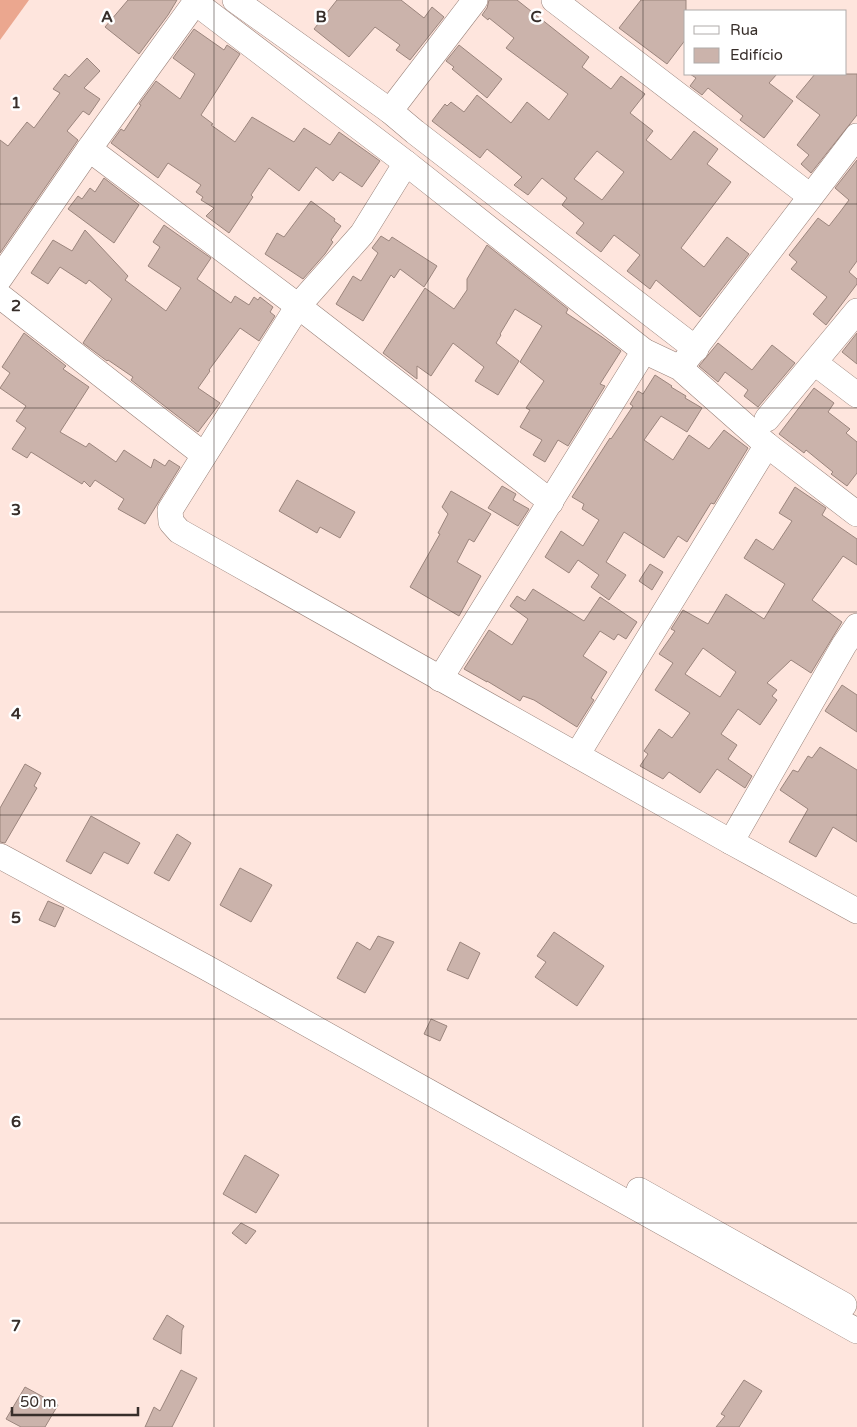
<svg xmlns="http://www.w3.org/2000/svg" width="857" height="1427" font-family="'Varela Round',sans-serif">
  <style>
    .forest { fill: #eba78f }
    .building { fill: #cbb3ab; stroke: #9b857d; fill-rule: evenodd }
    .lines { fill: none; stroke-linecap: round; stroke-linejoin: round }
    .minor-casing { stroke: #9a837b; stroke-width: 26 }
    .minor { stroke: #fff; stroke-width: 25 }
    .grid { fill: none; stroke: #372e2a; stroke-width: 1; stroke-opacity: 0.55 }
    .grid-label { font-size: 16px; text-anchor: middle; font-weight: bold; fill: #372e2a; stroke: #fff; stroke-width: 5; stroke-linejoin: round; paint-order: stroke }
  </style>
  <rect width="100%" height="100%" fill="#fee5dd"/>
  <path class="forest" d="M0,0h29l-29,40z"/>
  <g class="building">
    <path d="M128,0h49l-9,15 -29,39 -34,-27z"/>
    <path d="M337,0h64l23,18 8,-11 12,10 -34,43 -14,-10 4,-5 -25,-18 -26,30 -35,-28z"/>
    <path d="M489,0h28l72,57 -7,10 29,22 10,-13 24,18 -15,19 23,18 -7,9 25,20 23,-29 24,18 -11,15 24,18 -50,66 23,19 23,-30 22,17 -49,63 -44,-37 -6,9 -23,-18 13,-16 -26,-20 -13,17 -25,-19 8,-10 -22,-18 5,-7 -25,-20 -14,17 -14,-10 8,-8 -35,-28 -7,9 -48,-37 13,-17 2,2 4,-4 13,10 13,-17 34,28 16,-21 22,18 19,-26 -62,-46 8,-10 -25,-20 -1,2 -6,-5 5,-7zM597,151l27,21 -22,28 -28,-21z"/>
    <path d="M641,0h45v39l-19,25 -48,-36z"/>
    <path d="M194,29l30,21 3,-5 13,9 -39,61 12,9 -2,1 24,17 17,-25 42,25 10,-14 26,17 9,-13 41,29 -18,26 -22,-15 -7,9 -17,-14 -17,24 -30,-23 -18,27 2,2 -24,36 -23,-17 8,-8 -13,-8 2,-3 -7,-5 5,-7 -33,-22 -10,15 -47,-35 10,-14 3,2 17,-26 -2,-1 17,-23 24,18 15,-25 -22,-16z"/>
    <path d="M459,45l43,34 -15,19 -35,-29 2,-2 -8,-6z"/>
    <path d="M87,58l13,13 -16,17 16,11 -11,16 -6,-4 -16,20 11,9 -78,113v-113l8,6 19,-24 7,6 26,-35 -7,-4 12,-15 4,3z"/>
    <path d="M690,74h87l-8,9 24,18 -29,37 -24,-18 3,-4 -35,-28 -6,7 -12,-9 6,-8z"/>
    <path d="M815,74h42v41l-46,58 -10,-9 8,-9 -12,-10 23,-30 -24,-18z"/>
    <path d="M857,160v101l-8,11 8,7v5l-31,41 -13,-11 14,-17 -36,-28 6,-7 -8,-7 29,-37 11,8 11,-14 9,-12 -14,-12z"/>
    <path d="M104,178l35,27 -25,38 -46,-34 10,-13 4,3 8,-11 5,4z"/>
    <path d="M311,201l24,18 -1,2 7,5 -10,14 2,2 -8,12 -22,25 -38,-25 12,-21 7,4z"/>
    <path d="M164,225l47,33 -14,21 34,24 4,-7 14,9 5,-8 4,3 2,-3 13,10 -3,5 5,4 -16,25 -19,-13 -31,42 1,1 -12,17 22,15 -22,29 -67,-52 2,-3 -25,-17 -1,1 -24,-18 29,-44 -23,-19 -3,4 -26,-17 -12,17 -17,-11 22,-33 19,11 13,-21 43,46 -3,4 41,31 15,-23 -33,-22 12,-19 -7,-5z"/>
    <path d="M381,236l8,5 3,-4 45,29 -13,21 -24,-18 -6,9 -3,-3 -28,46 -27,-17 17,-28 8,5 17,-28 -6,-5z"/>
    <path d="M487,245l81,64 -2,4 36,24 19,14 -21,33 5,2 -37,60 -10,-6 -13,22 -12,-7 9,-15 -22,-13 10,-17 -4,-2 18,-27 -24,-19 22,-36 -27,-17 -15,25 1,1 -5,8 23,18 -21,34 -23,-14 9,-14 -31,-24 -22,33 -14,-10v13l-34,-26 42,-65 29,21 13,-19v-11z"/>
    <path d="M24,333l42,33 -3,3 26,18 -29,45 26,15 3,-4 27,19 8,-12 27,18 3,-9 11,7 4,-6 11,7 -35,57 -27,-15 6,-10 -29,-19 -5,7 -6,-6 -2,3 -51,-32 -4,6 -15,-9 14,-21 -10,-7 10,-15 -26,-18 10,-15 -8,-6z"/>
    <path d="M857,333v31l-15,-12z"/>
    <path d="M718,343l34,27 20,-25 23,18 -37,44 -14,-11 4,-6 -23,-18 -7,10 -19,-16z"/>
    <path d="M655,375l17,11 -1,1 15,9 -1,2 17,10 -15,24 -26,-16 -17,24 29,20 16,-25 20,14 15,-19 24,18 -34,56 -3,-1 -24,39 -9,-6 -14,22 -40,-26 -18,30 20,13 -17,25 -18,-13 8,-12 -21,-15 -9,13 -24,-16 16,-26 22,15 16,-26 -17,-11 2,-5 -12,-7 38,-59 1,1 22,-33 -3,-2 8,-13 5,3z"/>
    <path d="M814,388l20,15 -6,9 22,17 -4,4 11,9v31l-10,13 -16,-12 2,-2 -27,-22 -2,3 -25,-19z"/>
    <path d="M297,480l58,32 -15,26 -20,-11 -3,6 -38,-22z"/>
    <path d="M502,486l14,8 -3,6 16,9 -11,17 -30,-18z"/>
    <path d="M795,487l31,21 -4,7 35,24v26l-14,-9 -31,44 30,22 -31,51 -20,-13 -24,23 10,7 -5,6 5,4 -17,25 -22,-16 -17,25 16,11 -9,14 24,17 -7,12 -28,-19 -17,24 -31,-21 -6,7 -23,-13 8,-12 -4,-3 15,-22 13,9 18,-25 -35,-23 18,-27 -14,-9 16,-23 -4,-2 12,-19 25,14 18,-30 38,25 21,-35 -41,-26 12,-19 17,11 19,-29 -13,-8zM703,648l33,24 -16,25 -35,-23z"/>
    <path d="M451,491l40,23 -17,28 -5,-3 -12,23 24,14 -22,40 -49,-29 30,-53 -2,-1 10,-19 -6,-7z"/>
    <path d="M650,564l13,8 -11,18 -13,-9z"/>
    <path d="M533,589l51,32 16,-24 37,25 -11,17 -8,-5 -4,6 -14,-9 -17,25 24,16 -16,26 3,2 -17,27 -43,-27 -11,-4 -3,5 -33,-20v1l-23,-13 25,-39 23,15 16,-26 -18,-13 7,-10 8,5z"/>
    <path d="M842,685l15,10v37l-32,-21z"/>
    <path d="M820,747l37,23v72l-24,-15 -17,30 -27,-15 19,-33 -28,-19 13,-20 5,2 10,-16 4,2z"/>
    <path d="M25,764l16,9 -7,13 3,2 -32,55 -5,-1v-34z"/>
    <path d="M91,816l49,27 -12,21 -24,-12 -13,22 -25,-13z"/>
    <path d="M177,834l14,9 -22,38 -15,-8z"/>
    <path d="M240,868l32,17 -21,37 -31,-17z"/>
    <path d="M48,901l16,7 -9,19 -16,-7z"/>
    <path d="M554,932l50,34 -27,40 -42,-29 11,-15 -9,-6z"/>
    <path d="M378,936l16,6 -29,51 -28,-15 20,-36 13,8z"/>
    <path d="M460,942l20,11 -12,26 -21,-9z"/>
    <path d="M431,1019l16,7 -7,15 -16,-7z"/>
    <path d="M245,1155l34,20 -23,38 -33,-19z"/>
    <path d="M241,1223l15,8 -10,13 -14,-11z"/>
    <path d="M167,1315l17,11 -2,4 -1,24 -28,-15z"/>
    <path d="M181,1370l16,8 -25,49h-27l9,-20 6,4z"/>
    <path d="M744,1380l18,11 -23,36h-23l9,-11 -4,-2z"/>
    <path d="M25,1387l33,18 -13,22h-24l-15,-8z"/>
  </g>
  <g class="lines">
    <defs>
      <g id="minor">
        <path d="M235,0l155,111 25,21 281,217"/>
        <path d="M554,0l256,196"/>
        <path d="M196,3l210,160 238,188 36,17 87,77 90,69"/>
        <path d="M390,111l85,-111"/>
        <path d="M89,149l209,157 253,196"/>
        <path d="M406,163l-44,71 -64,72 -128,204 1,12 8,9 552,311 126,69"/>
        <path d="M0,278l89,-129 108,-149"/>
        <path d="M0,296l204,159"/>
        <path d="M686,360l171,-224"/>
        <path d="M815,363l42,32"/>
        <path d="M767,419l90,-108"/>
        <path d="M440,679l204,-328"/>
        <path d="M577,755l190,-310"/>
        <path d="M731,842l113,-197 13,-19"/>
        <path d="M0,856l207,112 650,363"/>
        <path d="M639,1190l205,115"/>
      </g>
    </defs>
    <use href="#minor" class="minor-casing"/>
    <use href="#minor" class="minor"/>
  </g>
  <path class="grid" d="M214,0v1427M428,0v1427M643,0v1427M0,204h857M0,408h857M0,612h857M0,815h857M0,1019h857M0,1223h857"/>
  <g class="grid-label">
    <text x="107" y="22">A</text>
    <text x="321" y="22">B</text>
    <text x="536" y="22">C</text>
    <text x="16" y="108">1</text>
    <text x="16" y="311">2</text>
    <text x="16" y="515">3</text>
    <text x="16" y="719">4</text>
    <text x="16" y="923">5</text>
    <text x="16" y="1127">6</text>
    <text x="16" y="1331">7</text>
  </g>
  <rect x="684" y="10" width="162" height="65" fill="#ffffff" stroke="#afabaa"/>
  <rect x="694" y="26" width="25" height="8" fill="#ffffff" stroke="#afabaa"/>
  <text x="730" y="35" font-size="15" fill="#372e2a">Rua</text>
  <rect x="694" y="48" width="25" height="15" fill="#cbb3ab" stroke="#afabaa"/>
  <text x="730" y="60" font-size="15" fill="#372e2a">Edifício</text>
  <path d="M12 1407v8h126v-8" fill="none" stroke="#372e2a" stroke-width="2.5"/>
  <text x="20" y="1407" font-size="15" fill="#372e2a" stroke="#ffffff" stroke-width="4" paint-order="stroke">50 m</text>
</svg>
